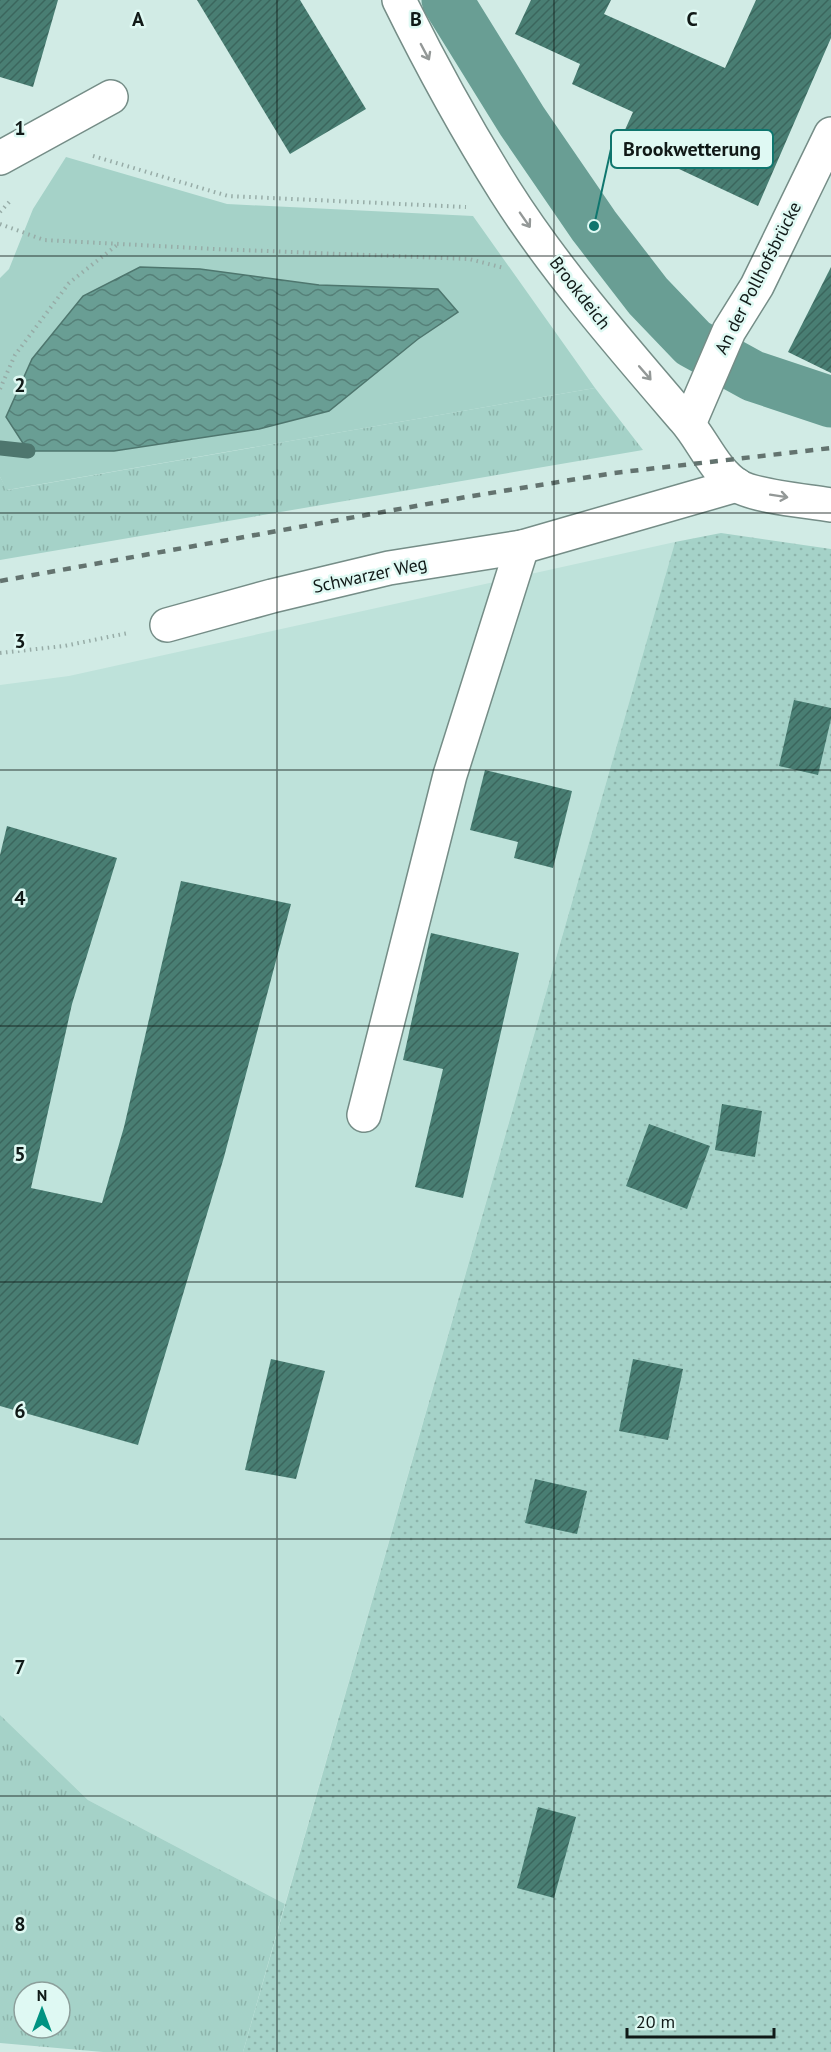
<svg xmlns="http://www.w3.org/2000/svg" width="831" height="2052" font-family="'PT Sans',sans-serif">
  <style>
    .built { fill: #bee2da }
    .grass { fill: url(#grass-tufts); fill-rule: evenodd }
    .park { fill: #a5d2c8; fill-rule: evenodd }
    .garden { fill: url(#garden-dots) }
    .water { fill: url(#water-waves); stroke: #4e766e; stroke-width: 1.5 }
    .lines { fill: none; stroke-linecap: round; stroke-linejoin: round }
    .stream { stroke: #4e766e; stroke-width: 15 }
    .canal { stroke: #699e94; stroke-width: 51 }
    .building { fill: url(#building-hatch) }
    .minor-casing { stroke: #758d87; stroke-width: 36 }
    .path { stroke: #97aca7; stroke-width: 4; stroke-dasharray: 1.5 4.5; stroke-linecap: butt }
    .minor { stroke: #fff; stroke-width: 33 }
    .rail { stroke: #63736f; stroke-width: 4.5; stroke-dasharray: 8 8; stroke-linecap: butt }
    .oneway { stroke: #939897 }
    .grid { fill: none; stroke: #101917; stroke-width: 1.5; stroke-opacity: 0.55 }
    .labels { text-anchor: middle; stroke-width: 5; stroke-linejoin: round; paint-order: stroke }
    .street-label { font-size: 18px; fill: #101917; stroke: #dff9f3 }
    .grid-label { font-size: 20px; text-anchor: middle; font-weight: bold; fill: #101917; stroke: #dff9f3; stroke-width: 5; stroke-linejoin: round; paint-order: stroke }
    .leader { fill: none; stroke: #0f766e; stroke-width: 2 }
    .callout-dot { fill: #0f766e; stroke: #dff9f3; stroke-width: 2 }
    .callout { fill: #dff9f3; stroke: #0f766e; stroke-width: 2 }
    .callout-label { font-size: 20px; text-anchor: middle; font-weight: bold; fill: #101917 }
  </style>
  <defs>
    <pattern id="grass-tufts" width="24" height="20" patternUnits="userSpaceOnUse" patternTransform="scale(1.5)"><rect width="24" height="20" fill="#a5d2c8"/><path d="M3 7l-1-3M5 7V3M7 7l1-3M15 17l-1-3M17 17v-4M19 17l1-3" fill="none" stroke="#8db4ab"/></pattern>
    <pattern id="garden-dots" width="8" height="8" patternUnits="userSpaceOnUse" patternTransform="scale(1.5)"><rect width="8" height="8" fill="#a5d2c8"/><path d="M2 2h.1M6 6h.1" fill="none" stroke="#8db4ab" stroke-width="1.8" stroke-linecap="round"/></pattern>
    <pattern id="water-waves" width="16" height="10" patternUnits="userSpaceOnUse" patternTransform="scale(1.5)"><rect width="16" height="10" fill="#699e94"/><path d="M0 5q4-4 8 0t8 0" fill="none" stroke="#558078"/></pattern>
    <pattern id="building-hatch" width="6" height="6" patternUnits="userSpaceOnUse" patternTransform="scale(1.5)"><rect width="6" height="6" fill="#497e73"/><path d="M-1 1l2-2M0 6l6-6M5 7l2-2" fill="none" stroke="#3b665d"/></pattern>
  </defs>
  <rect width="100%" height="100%" fill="#d1ebe5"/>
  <path class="built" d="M675,542l-390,1362 -197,-104 -88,-85v-1030l69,-9z"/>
  <g class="grass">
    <path d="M595,388l48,62 -643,110v-83l8,13z"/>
    <path d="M0,1715l88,85 197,104 -42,148h-140l-103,-9zM24,1992h36v36h-36z"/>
  </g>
  <path class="park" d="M66,157l161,47 246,12 122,172 -588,102 -7,-13v-199l9,-9 24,-60zM140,267l60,2 119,16 139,26 -40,28 -89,72 -70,18 -145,22h-86l4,-92 51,-63z"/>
  <path class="garden" d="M721,533l110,16v1503h-588l432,-1510z"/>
  <path class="water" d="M140,267l60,2 119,16 119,4 20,23 -40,27 -89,72 -70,18 -145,22h-86l-22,-34 26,-58 51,-63z"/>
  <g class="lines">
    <path class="stream" d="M0,448l28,3"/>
    <path class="canal" d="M447,0l75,121 72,105 54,70 45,47 60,33 78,26"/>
  </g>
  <g class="building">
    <path d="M0,0h58l-25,87 -33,-10z"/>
    <path d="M197,0h103l66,109 -76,45z"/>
    <path d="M531,0h80l-7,14 121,54 31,-68h75v38l-73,168 -79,-37 5,-10 -60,-27 9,-20 -61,-28 8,-20 -65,-30z"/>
    <path d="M831,267v106l-43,-21z"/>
    <path d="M794,700l37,8v11l-13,56 -39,-9z"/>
    <path d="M485,770l87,21 -19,77 -39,-10 4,-16 -48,-12z"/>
    <path d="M7,826l110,32 -45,146 -41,184 71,15 22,-76 57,-246 110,23 -67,253 -86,288 -138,-39v-551z"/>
    <path d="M431,933l88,20 -56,245 -48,-11 28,-118 -40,-9z"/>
    <path d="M722,1104l40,7 -7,46 -40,-7z"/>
    <path d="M649,1124l61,22 -23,63 -61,-23z"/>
    <path d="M271,1359l54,12 -29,108 -51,-9z"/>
    <path d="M633,1359l50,10 -15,71 -49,-9z"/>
    <path d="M535,1479l52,12 -10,43 -52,-11z"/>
    <path d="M538,1807l38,10 -22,81 -37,-10z"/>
  </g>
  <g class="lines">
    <defs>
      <g id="minor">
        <path d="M399,0c32,65 67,129 106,191 50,79 118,157 179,228 19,21 29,51 54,67 19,11 70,15 93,19"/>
        <path d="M0,158l111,-61"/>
        <path d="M689,424l40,-93 28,-45 74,-152"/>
        <path d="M167,625l105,-29 117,-28 133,-21 215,-62"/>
        <path d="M364,1115l86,-340 72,-228"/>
      </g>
    </defs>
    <use href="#minor" class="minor-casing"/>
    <g class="path">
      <path d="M93,156l135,40 238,11"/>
      <path d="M0,212l12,-13"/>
      <path d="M0,224l44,16 171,9 254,10 35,9"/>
      <path d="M0,389l15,-34 54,-72 48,-38"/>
      <path d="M0,653l64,-7 64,-13"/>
    </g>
    <use href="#minor" class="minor"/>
    <path class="rail" d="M0,581l466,-84 148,-24 217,-25"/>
  </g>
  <defs><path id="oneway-shaft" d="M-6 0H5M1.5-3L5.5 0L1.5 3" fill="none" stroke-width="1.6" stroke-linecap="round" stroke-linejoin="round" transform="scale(1.5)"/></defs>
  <g class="oneway">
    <use href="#oneway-shaft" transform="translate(425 52) rotate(62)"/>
    <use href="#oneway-shaft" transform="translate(525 220) rotate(55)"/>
    <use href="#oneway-shaft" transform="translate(645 373) rotate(49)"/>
    <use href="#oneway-shaft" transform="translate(779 496) rotate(9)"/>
  </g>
  <path class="grid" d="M277,0v2052M554,0v2052M0,256h831M0,513h831M0,770h831M0,1026h831M0,1282h831M0,1539h831M0,1796h831"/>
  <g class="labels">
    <g class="street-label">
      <text transform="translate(758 278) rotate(-63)" y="6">An der Pollhofsbrücke</text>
      <text transform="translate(580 293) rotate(52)" y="6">Brookdeich</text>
      <text transform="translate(370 575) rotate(-12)" y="6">Schwarzer Weg</text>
    </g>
  </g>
  <g class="grid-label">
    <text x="138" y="26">A</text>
    <text x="416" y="26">B</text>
    <text x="692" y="26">C</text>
    <text x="20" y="135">1</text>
    <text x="20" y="392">2</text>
    <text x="20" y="648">3</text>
    <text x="20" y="905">4</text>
    <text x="20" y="1161">5</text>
    <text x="20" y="1418">6</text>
    <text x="20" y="1674">7</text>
    <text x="20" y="1931">8</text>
  </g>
  <path class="leader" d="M594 226L611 149"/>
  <circle class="callout-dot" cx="594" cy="226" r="6"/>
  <rect class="callout" x="611" y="130" width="162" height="38" rx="6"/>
  <g class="callout-label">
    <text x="692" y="156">Brookwetterung</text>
  </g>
  <g transform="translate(42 2010)"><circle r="28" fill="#dff9f3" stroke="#8c9f9b" stroke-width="1.5"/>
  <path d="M0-4.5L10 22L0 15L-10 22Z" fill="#009382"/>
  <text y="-9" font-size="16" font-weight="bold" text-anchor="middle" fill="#101917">N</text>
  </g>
  <path d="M627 2028v9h147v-9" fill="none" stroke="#101917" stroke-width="3"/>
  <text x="636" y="2028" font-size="18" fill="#101917" stroke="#dff9f3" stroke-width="4.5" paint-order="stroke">20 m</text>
</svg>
